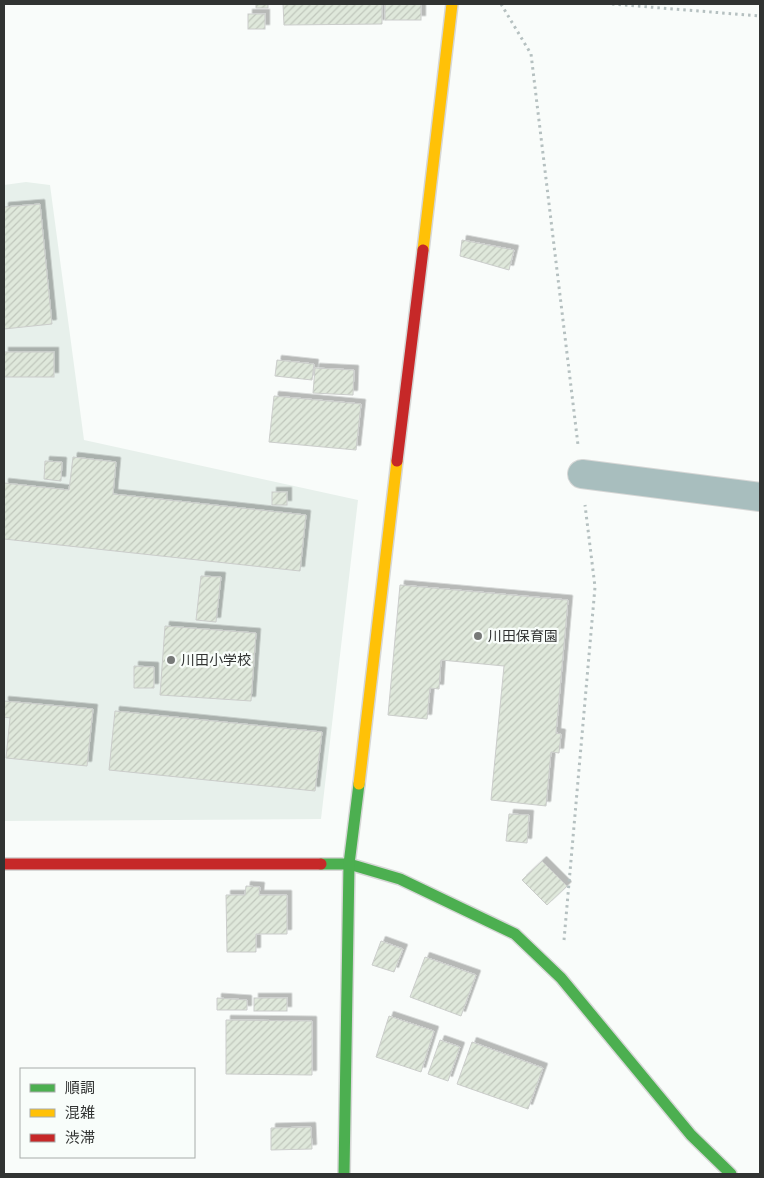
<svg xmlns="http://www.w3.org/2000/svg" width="764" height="1178" font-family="Manrope,'Noto Sans JP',sans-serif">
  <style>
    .built { fill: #e7f0eb }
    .building { fill: url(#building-hatch); stroke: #cbcdcb; filter: url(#shadow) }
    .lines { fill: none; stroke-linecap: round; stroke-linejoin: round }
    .street-casing { stroke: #d6d7d6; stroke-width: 30 }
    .fast-casing { stroke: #d6d7d6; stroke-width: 14 }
    .slow-casing { stroke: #d6d7d6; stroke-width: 14 }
    .jam-casing { stroke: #d6d7d6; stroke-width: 14 }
    .path { stroke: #b5c0c0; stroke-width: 3; stroke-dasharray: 2.5 4; stroke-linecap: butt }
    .street { stroke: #a8bebe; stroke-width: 28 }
    .fast { stroke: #4caf50; stroke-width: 11 }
    .slow { stroke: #ffc107; stroke-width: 11 }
    .jam { stroke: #c62828; stroke-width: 11 }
    .poi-dot { fill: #777978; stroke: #f8fdfa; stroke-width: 2 }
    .labels { text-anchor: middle; stroke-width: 4.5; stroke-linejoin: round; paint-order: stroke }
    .poi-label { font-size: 14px; fill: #313332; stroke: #f8fdfa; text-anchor: start }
  </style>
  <defs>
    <pattern id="building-hatch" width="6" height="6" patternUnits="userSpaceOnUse" patternTransform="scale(1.25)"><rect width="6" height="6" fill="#dfe8db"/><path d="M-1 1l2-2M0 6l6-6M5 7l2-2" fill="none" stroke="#c0c7bc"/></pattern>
    <filter id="shadow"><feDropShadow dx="4.5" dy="-4.5" stdDeviation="0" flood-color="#0004"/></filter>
  </defs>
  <rect width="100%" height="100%" fill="#f9fcfa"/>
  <path class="built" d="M26,182l24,3 34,255 274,60 -37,319 -317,2v-636z"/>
  <g class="building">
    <rect x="256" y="4" width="12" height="4"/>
    <path d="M283,4h99v20l-98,1z"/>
    <rect x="385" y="4" width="36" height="16"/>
    <rect x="248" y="14" width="17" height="15"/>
    <path d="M40,204l12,120 -48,5v-122z"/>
    <path d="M462,240l52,10 -5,20 -49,-14z"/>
    <rect x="4" y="352" width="50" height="25"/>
    <path d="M277,360l37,4 -2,16 -37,-4z"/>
    <path d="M315,368l39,2 -1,25 -40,-2z"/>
    <path d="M274,396l87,8 -5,46 -87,-8z"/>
    <path d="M73,457l43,5 -3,32 193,21 -6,56 -296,-32v-56l65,7z"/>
    <path d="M45,461l17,1 -1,19 -17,-2z"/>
    <rect x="272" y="492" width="15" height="13"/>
    <path d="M201,576l20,1 -5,45 -20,-2z"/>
    <path d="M400,585l168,15 -12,133 5,1 -2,19 -8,-1 -5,54 -55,-6 13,-134 -63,-6 -2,29 -9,-1 -3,31 -39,-4z"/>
    <path d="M165,626l91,7 -5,68 -91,-6z"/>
    <path d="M134,666l20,1v21h-20z"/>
    <path d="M4,701l89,8 -6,57 -81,-8 4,-40 -6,-1z"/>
    <path d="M115,711l207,21 -7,59 -206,-21z"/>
    <path d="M509,814l20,1 -2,28 -21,-2z"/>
    <path d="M542,861l25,25 -20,19 -25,-25z"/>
    <path d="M246,886l14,1 -1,8h28v39h-31v18h-29l-1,-57h19z"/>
    <path d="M381,941l22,8 -9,23 -22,-7z"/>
    <path d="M425,957l51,18 -15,41 -51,-19z"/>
    <path d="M217,998l30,2v10h-30z"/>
    <rect x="254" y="998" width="33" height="13"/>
    <path d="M389,1016l45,15 -13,41 -45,-15z"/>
    <path d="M226,1020l86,1v54l-86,-1z"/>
    <path d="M440,1040l20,7 -12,34 -20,-7z"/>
    <path d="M472,1042l71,26 -15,41 -71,-25z"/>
    <path d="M311,1127l1,22 -41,1v-22z"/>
  </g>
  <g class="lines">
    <defs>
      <path id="street" d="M582,474l178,23"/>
      <g id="fast">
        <path d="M321,864h28l51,15 115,55 46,44 130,157 40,39"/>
        <path d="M344,1174l5,-310 10,-80"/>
      </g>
      <g id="slow">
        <path d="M423,250l29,-246"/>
        <path d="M359,784l38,-323"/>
      </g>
      <g id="jam">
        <path d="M397,461l26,-211"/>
        <path d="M4,864h317"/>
      </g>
    </defs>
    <use href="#street" class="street-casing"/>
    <use href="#fast" class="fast-casing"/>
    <use href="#slow" class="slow-casing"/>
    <use href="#jam" class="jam-casing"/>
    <g class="path">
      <path d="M501,4l30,50 47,391"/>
      <path d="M612,4l148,12"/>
      <path d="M564,940l31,-353 -10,-82"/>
    </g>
    <use href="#street" class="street"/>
    <use href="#fast" class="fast"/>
    <use href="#slow" class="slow"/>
    <use href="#jam" class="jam"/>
  </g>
  <g class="poi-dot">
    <circle cx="478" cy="636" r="5"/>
    <circle cx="171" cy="660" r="5"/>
  </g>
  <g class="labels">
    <g class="poi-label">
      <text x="488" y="641">川田保育園</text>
      <text x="181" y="665">川田小学校</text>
    </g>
  </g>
  <rect width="764" height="1178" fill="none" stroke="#313332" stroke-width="10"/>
  <rect x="20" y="1068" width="175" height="90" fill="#f8fdfa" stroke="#a8acaa"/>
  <rect x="30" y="1084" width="25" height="8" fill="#4caf50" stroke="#a8acaa"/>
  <text x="65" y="1093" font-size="15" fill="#313332">順調</text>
  <rect x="30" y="1109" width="25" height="8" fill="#ffc107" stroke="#a8acaa"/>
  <text x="65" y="1118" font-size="15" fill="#313332">混雑</text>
  <rect x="30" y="1134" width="25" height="8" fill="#c62828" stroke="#a8acaa"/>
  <text x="65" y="1143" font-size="15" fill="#313332">渋滞</text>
</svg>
